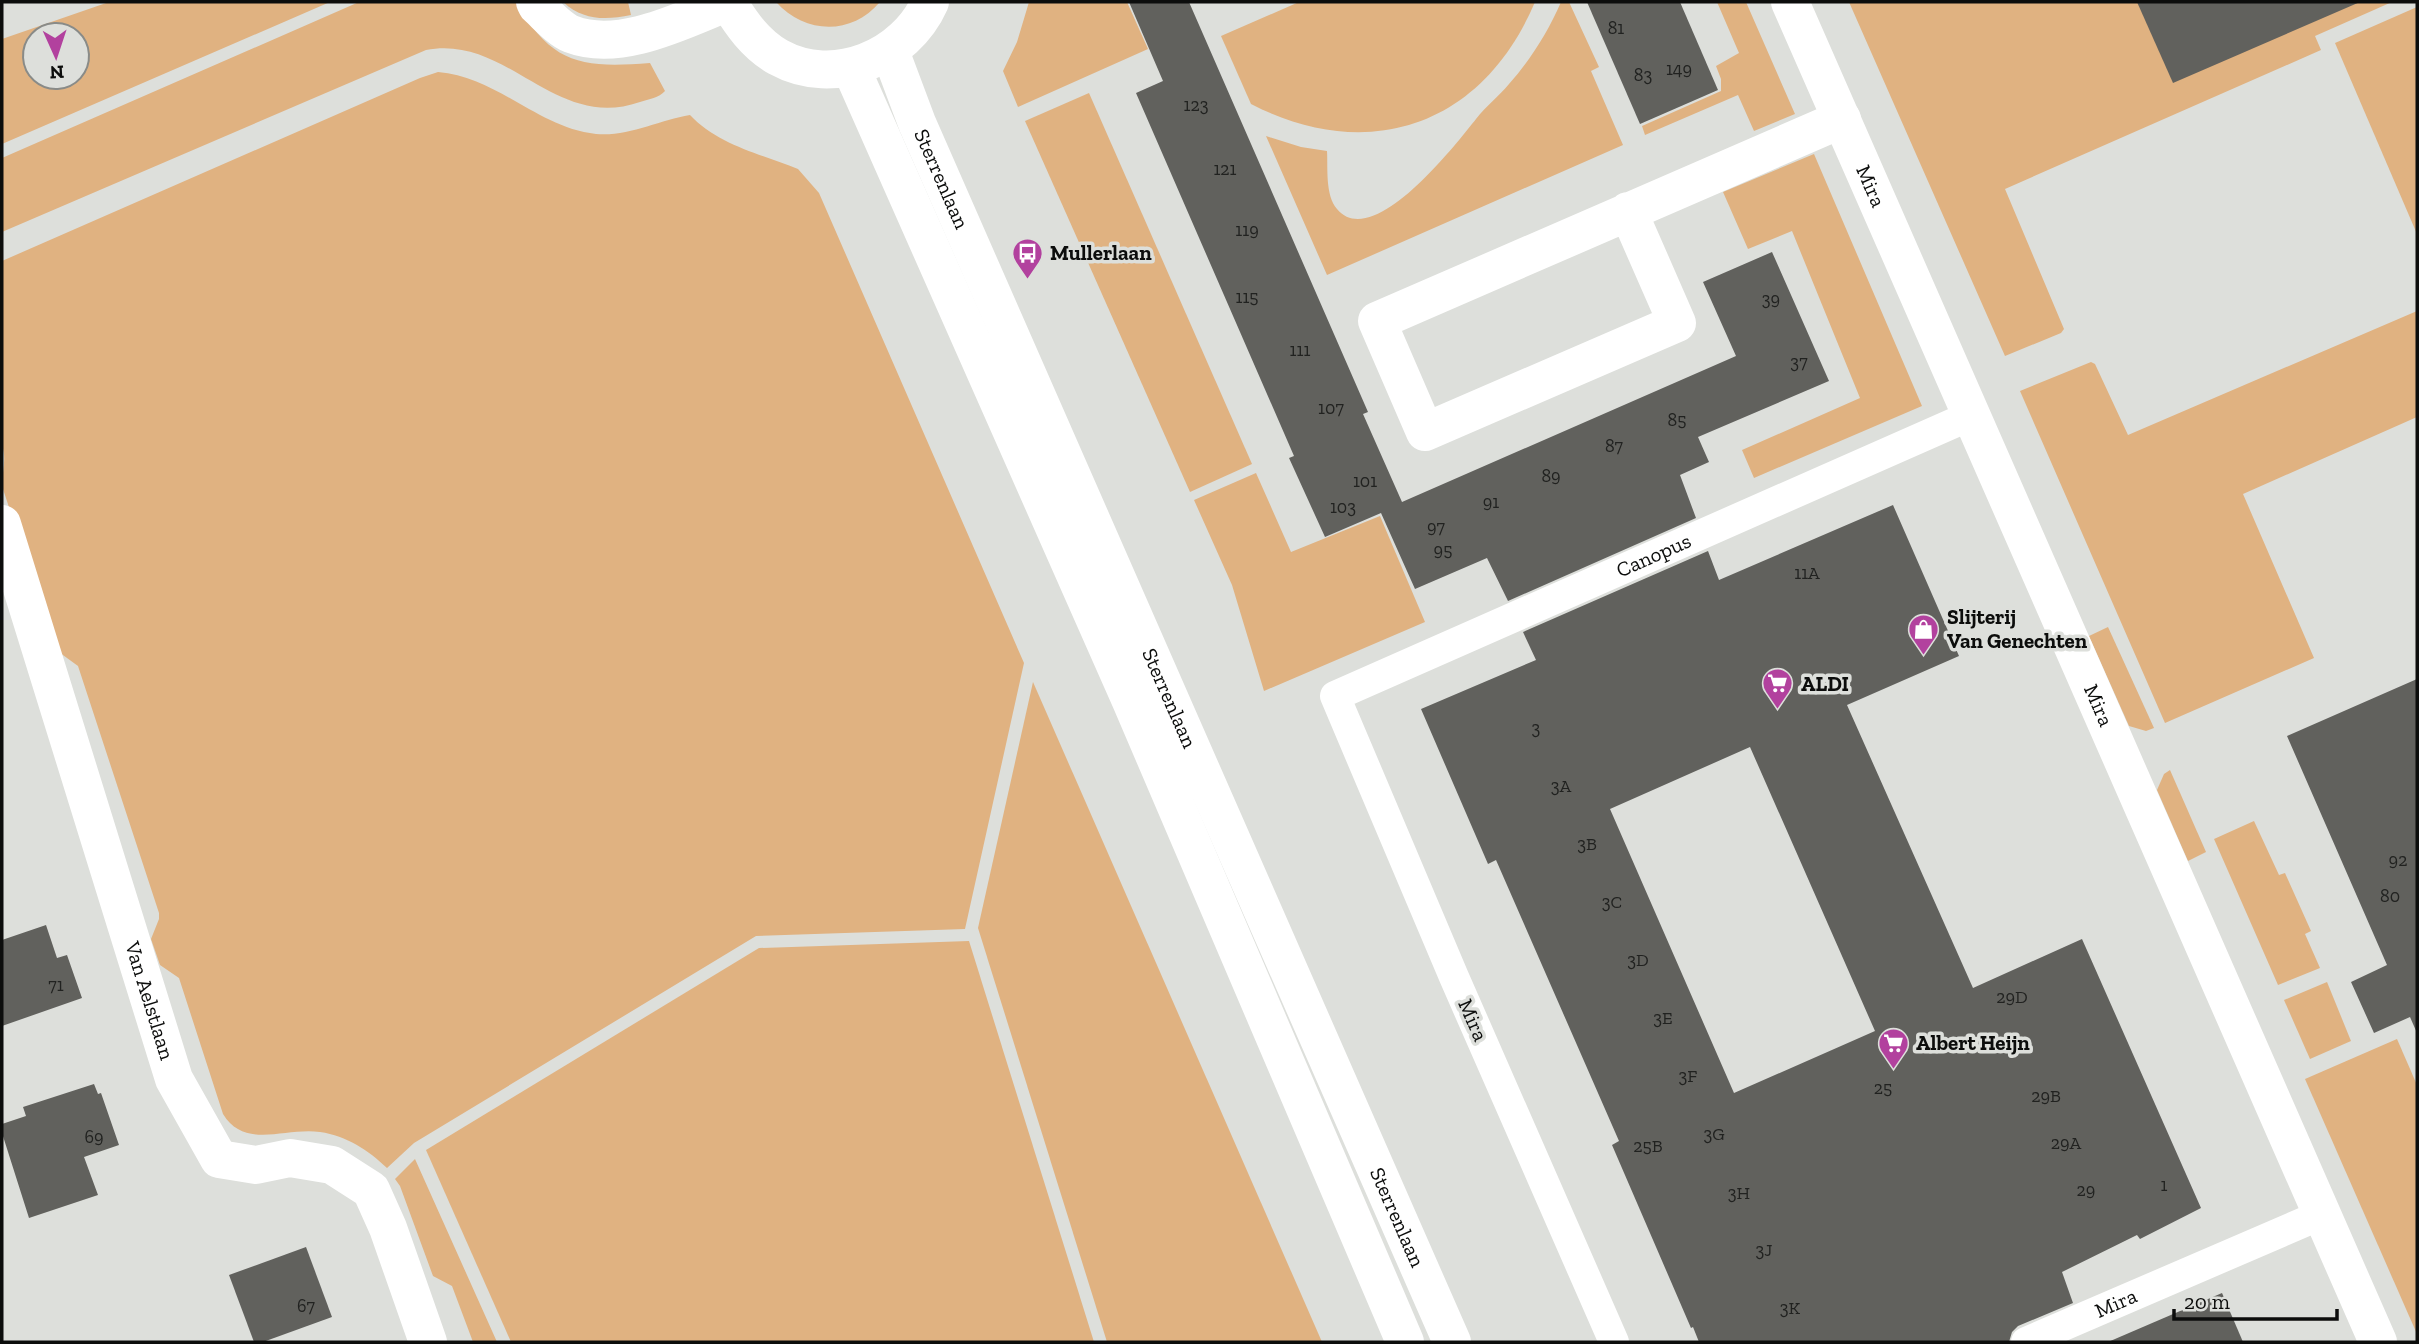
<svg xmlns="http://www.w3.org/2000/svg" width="2419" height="1344" font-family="'Zilla Slab',serif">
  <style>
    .green { fill: #e0b281; fill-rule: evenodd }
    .building { fill: #61615d; fill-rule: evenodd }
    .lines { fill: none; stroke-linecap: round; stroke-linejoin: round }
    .lane { stroke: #fff; stroke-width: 30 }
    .street { stroke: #fff; stroke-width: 38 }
    .secondary { stroke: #fff; stroke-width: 38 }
    .labels { text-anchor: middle; stroke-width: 7; stroke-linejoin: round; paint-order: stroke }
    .number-label { font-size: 18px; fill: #212220 }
    .street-label { font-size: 21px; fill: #0c0d0c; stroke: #dddfdb }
    .poi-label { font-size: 21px; font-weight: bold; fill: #0c0d0c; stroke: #dddfdb; text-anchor: start }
  </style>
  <rect width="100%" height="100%" fill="#dddfdb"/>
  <g class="green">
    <path d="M109,2h221l-328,142v-105zM35,35h42v42h-42z"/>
    <path d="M359,2h157c36,63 66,66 134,61l15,28c-6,7 -16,8 -25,11 -86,30 -132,-68 -214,-52l-424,182v-74z"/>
    <path d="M563,2h65l3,13c-25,5 -47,6 -68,-13z"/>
    <path d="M776,2h104c-29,34 -75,32 -104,0z"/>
    <path d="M1029,2h98l21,47 -130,58 -15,-36 14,-29z"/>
    <path d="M1299,2h236c-52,123 -165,163 -284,102l-30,-68z"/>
    <path d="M1561,2h8l30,65 -8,4 32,74 -296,130 -61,-139 35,11 26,4c1,17 -2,44 10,58 36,43 119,-65 139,-90 10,-13 23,-23 33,-35 22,-25 39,-52 52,-82z"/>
    <path d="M1717,2h29l49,112 -41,17 -16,-36 -93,40 -3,-9 79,-35v-12l-5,-13 23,-13z"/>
    <path d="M1849,2h543l-77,34 6,14 -316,139 59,140 -3,4 -56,23z"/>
    <path d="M2417,7v227l-82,-191z"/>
    <path d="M438,72c60,5 100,56 158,62 32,3 63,-14 94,-19 28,30 71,39 108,54l21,24 205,470 -59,266 -209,7 -342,207 -27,25c-19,-18 -40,-32 -67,-36 -35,-5 -75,18 -97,-18l-44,-136 -19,-13 -9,-26 8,-20v-6l-81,-247 -22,-16 -54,-164c0,-15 5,-26 0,-41v-184l418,-183z"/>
    <path d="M1089,93l163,371 -62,28 -165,-371z"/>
    <path d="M1814,154l108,252 -168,72 -12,-28 118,-52 -68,-167 -44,18 -25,-57z"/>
    <path d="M2417,311v106l-174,77 71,164 -149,65 -145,-332 71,-29 4,2 33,71z"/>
    <path d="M1256,473l35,79 89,-36 45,106 -161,69 -32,-106 -38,-85z"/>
    <path d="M2108,627l46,101 -8,3 -17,-5 -40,-90z"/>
    <path d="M1033,682l289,660h-215l-129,-414z"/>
    <path d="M2170,770l36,82 -18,9 -31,-71 7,-16z"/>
    <path d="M2254,821l25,54 6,-2 26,58 -6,3 15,34 -42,17 -64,-146z"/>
    <path d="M969,941l125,401h-583l-85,-192 333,-202z"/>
    <path d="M2327,982l24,59 -41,18 -26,-59z"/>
    <path d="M2397,1039l20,46v249l-112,-255z"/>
    <path d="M415,1159l82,183h-24l-21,-56 -19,-10 -33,-90 -5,-7z"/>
  </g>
  <g class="building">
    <path d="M1129,2h60l179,410 -5,2 39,88 334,-146 -33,-74 69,-30 57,129 -131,56 11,25 -29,13 16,43 -188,83 -21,-43 -72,31 -34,-76 -56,24 -36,-79 5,-2 -158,-363 27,-12z"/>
    <path d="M1587,2h93l38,88 -78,34z"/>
    <path d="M2137,2h223l-187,81z"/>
    <path d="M1893,505l66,151 -112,49 126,283 109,-49 119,269 -61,31 -3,-4 -75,37 11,31 -55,23 -6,6 -3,10h-310l-6,-15 -2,1 -79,-183 7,-4 -123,-281 -8,4 -67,-155 115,-49 -13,-28 185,-81 11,29zM1750,747l125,284 -141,62 -124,-284z"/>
    <path d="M2417,679v354l-7,-16 -36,16 -23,-51 36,-17 -100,-229z"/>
    <path d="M46,925l11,33 10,-3 15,43 -80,28v-86z"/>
    <path d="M94,1084l4,10 3,-1 18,52 -35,12 14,38 -69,23 -27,-85v-9l24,-8 -3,-9z"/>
    <path d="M306,1247l26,70 -69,25h-9l-25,-67z"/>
    <path d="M2222,1293l21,49h-135z"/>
  </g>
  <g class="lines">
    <g class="lane">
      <path id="s1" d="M1614,1342l-160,-365 -119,-281 637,-281"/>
      <path id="s2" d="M2026,1342l297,-128"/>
    </g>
    <g class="street">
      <path d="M535,2l2,4c10,9 22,23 34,28 49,19 112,-14 157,-32"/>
      <path id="s3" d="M1790,2l588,1340"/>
      <path d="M1628,211l49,112 -252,109 -48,-111 465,-202"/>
      <path id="s4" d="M2,524l172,555 45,80 37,6 34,-7 42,7 39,25 17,38 40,114"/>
    </g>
    <g class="secondary">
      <path d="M728,2c13,21 27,42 50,55 56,31 127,1 152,-55"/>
      <path id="s5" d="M890,51l27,72 535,1219"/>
      <path d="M851,68l280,633 274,641"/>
    </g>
  </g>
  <defs>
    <symbol id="bus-pin" viewBox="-11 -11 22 30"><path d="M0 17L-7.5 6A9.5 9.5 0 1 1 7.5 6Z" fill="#b2419e" stroke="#dddfdb"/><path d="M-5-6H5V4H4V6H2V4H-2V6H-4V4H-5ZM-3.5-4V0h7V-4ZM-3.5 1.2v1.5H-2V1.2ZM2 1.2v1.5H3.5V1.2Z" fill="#fff"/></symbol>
    <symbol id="shop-pin" viewBox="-11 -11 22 30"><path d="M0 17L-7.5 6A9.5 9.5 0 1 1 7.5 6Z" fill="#b2419e" stroke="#dddfdb"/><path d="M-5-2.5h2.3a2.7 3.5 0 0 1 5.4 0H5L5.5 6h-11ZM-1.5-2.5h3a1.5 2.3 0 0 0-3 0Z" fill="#fff"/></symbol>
    <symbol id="supermarket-pin" viewBox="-11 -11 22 30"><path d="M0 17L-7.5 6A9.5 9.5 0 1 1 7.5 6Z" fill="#b2419e" stroke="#dddfdb"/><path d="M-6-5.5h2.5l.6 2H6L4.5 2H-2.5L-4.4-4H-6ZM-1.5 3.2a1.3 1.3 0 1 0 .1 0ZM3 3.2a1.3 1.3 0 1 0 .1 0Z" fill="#fff"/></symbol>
  </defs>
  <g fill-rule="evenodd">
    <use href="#bus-pin" x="1010" y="236" width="35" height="47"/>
    <use href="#shop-pin" x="1906" y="612" width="35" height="47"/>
    <use href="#supermarket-pin" x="1760" y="666" width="35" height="47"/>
    <use href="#supermarket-pin" x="1876" y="1026" width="35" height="47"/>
  </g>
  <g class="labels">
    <g class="number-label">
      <text x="1616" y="34">81</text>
      <text x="1679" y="75">149</text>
      <text x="1643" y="81">83</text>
      <text x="1196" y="111">123</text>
      <text x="1225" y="175">121</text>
      <text x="1247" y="236">119</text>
      <text x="1247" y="303">115</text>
      <text x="1771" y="305">39</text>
      <text x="1300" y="356">111</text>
      <text x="1799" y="368">37</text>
      <text x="1331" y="414">107</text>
      <text x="1677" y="426">85</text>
      <text x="1614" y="452">87</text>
      <text x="1551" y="482">89</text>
      <text x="1365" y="487">101</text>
      <text x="1491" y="508">91</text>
      <text x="1343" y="513">103</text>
      <text x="1436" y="533">97</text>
      <text x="1443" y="556">95</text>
      <text x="1807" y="579">11A</text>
      <text x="1536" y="734">3</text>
      <text x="1561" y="792">3A</text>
      <text x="1587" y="850">3B</text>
      <text x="2398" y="866">92</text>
      <text x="2390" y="902">80</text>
      <text x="1612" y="908">3C</text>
      <text x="1638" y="966">3D</text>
      <text x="56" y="991">71</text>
      <text x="2012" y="1003">29D</text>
      <text x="1663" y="1024">3E</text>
      <text x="1688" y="1082">3F</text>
      <text x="1883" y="1094">25</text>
      <text x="2046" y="1102">29B</text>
      <text x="1714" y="1140">3G</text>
      <text x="94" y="1143">69</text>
      <text x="2066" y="1149">29A</text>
      <text x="1648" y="1152">25B</text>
      <text x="2164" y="1191">1</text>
      <text x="2086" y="1196">29</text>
      <text x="1739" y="1199">3H</text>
      <text x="1764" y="1256">3J</text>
      <text x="306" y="1312">67</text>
      <text x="1790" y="1314">3K</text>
    </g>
    <g class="street-label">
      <text dy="7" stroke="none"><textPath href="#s5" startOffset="138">Sterrenlaan</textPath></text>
      <text dy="7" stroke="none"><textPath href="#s3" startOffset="201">Mira</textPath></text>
      <text dy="7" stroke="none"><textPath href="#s1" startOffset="1052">Canopus</textPath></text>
      <text dy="7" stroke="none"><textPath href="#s5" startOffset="705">Sterrenlaan</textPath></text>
      <text dy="7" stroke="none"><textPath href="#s3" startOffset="768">Mira</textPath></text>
      <text dy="7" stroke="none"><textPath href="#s4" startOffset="499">Van Aelstlaan</textPath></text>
      <text transform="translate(1473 1020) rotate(66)" y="7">Mira</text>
      <text dy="7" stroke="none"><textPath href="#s5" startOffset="1272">Sterrenlaan</textPath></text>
      <text dy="7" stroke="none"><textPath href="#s2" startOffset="98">Mira</textPath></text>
    </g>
    <g class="poi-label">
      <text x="1050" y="260">Mullerlaan</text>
      <text x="1947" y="624">Slijterij<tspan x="1947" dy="24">Van Genechten</tspan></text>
      <text x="1801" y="691">ALDI</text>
      <text x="1916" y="1050">Albert Heijn</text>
    </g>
  </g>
  <rect width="2419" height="1344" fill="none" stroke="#0c0d0c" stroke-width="7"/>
  <g transform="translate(56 56) rotate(177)"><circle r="33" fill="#dddfdb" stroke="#898b88" stroke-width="2"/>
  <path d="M0-5L12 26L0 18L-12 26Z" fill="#b2419e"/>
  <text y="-10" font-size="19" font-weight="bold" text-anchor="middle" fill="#0c0d0c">N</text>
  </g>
  <path d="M2174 1309v10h163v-10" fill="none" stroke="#0c0d0c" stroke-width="3.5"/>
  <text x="2184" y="1309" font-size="21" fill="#0c0d0c" stroke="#dddfdb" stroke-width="5" paint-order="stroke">20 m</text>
</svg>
